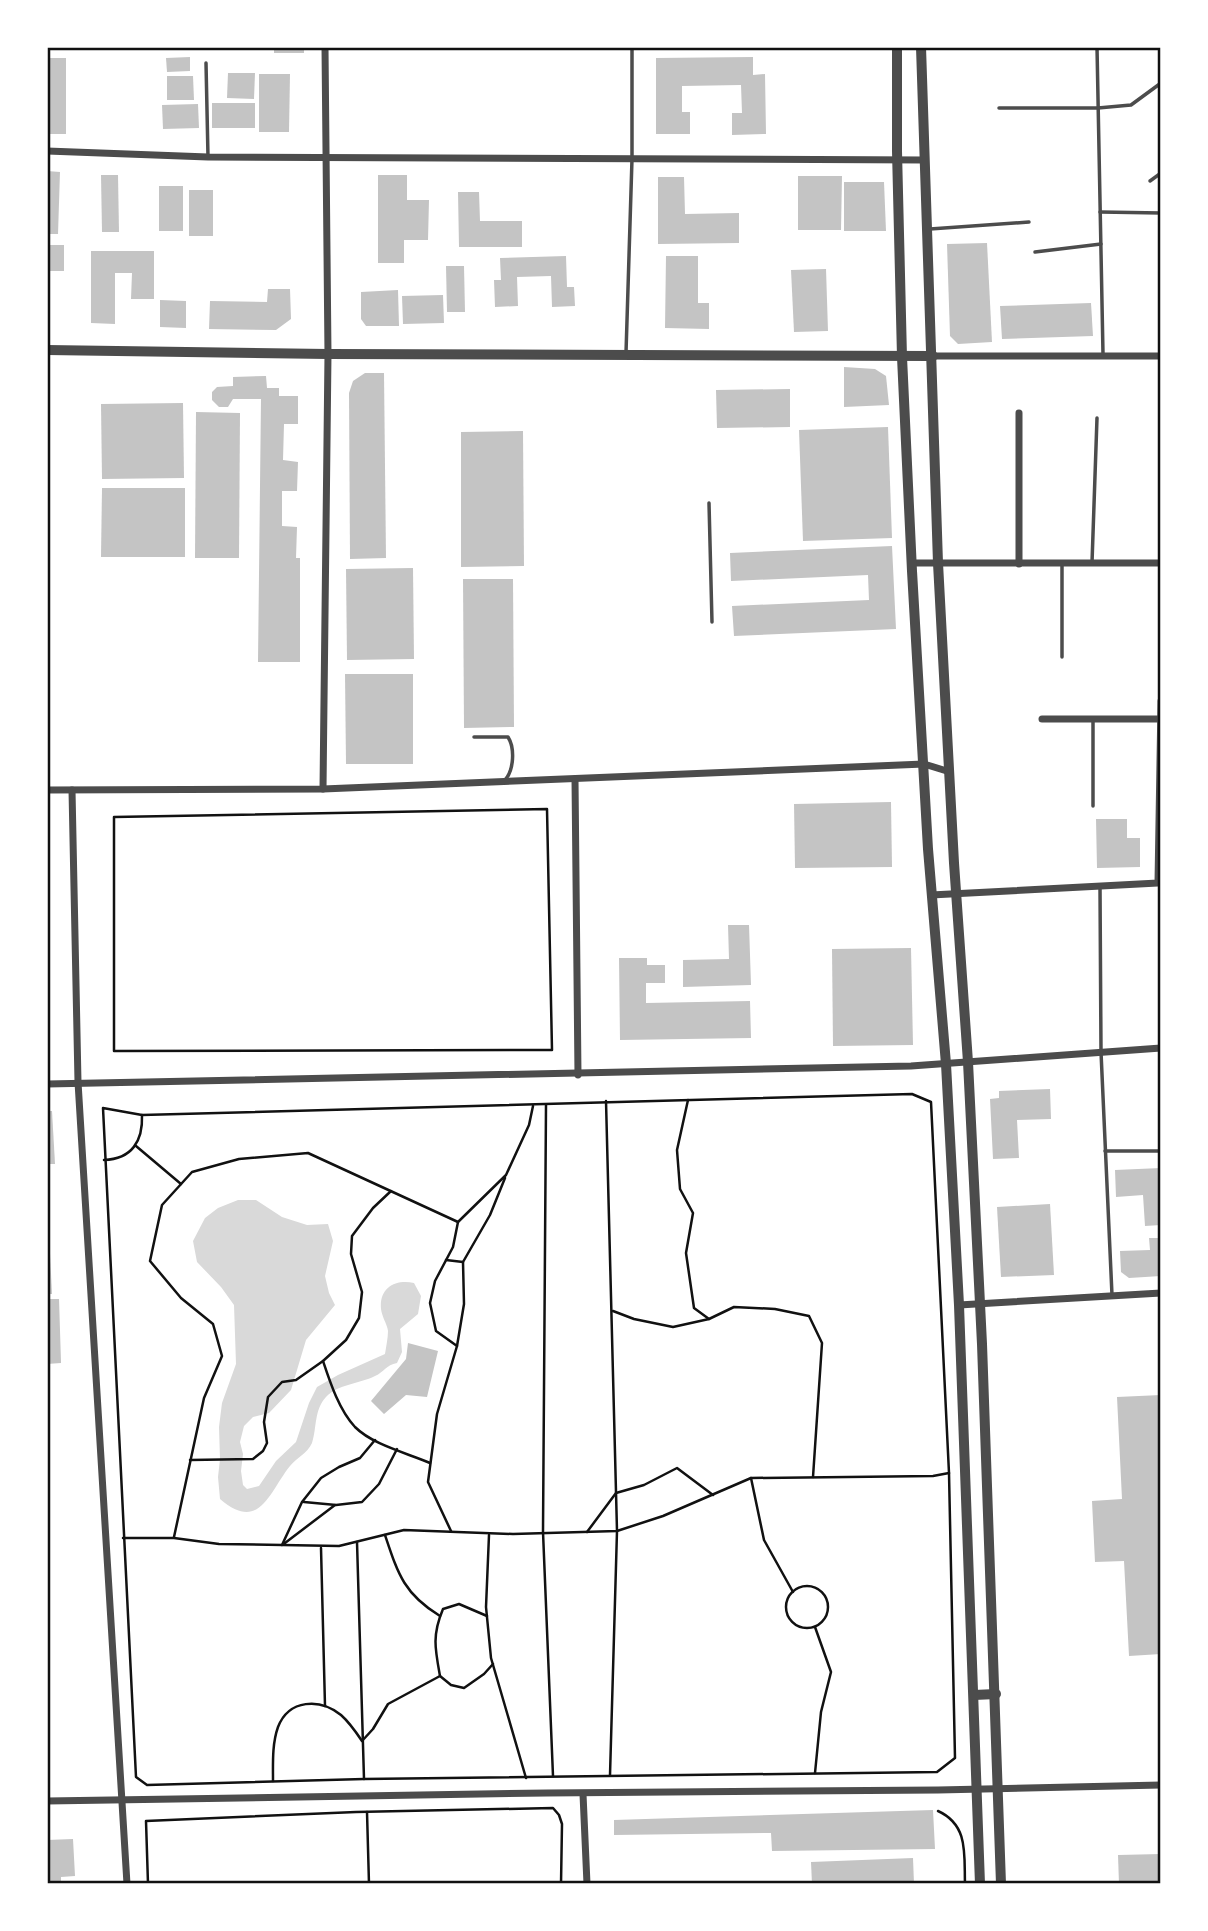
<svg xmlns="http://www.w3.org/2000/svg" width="1208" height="1931" font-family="'PT Sans',sans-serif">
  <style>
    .water { fill: #d9d9d9 }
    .building { fill: #c4c4c4 }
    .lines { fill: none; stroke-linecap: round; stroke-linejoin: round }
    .path { stroke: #111; stroke-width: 2.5 }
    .service { stroke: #4c4c4c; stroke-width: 3.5 }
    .minor { stroke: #4c4c4c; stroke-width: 7 }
    .tertiary { stroke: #4c4c4c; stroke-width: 10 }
    .neatline { fill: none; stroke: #111; stroke-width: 2.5 }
  </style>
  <rect width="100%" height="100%" fill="#fff"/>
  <path class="water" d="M238,1200h18l26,17 25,8 21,-1 5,17 -8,35 4,17 6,12 -29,35 -15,50 -22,23 -16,4 -9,9 -4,16 3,12 -2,17 2,14 4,4 12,-3 17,-25 20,-19 13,-39 8,-16 21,-12 47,-21c1,-7 3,-16 3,-23 -1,-7 -6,-14 -7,-22 -2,-21 14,-30 33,-26l7,13 -3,18 -18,15 2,23 -5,11c-11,2 -13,9 -22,13 -16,8 -37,8 -49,21 -12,13 -9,30 -14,46 -5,11 -15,14 -22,23 -21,26 -30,67 -70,33l-2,-22 2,-18 -1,-32 3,-24 14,-39 -2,-59 -13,-18 -24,-25 -4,-21 12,-23 13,-10z"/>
  <g class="building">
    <rect x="274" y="47" width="30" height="6"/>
    <path d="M190,57v14l-23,1 -1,-14z"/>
    <path d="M753,57v18l12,-1 1,60 -34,1v-22h10l-1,-28 -59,1v26h8v22h-34v-76z"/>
    <rect x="47" y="58" width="19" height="76"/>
    <path d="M228,73h27l-1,26 -27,-1z"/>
    <path d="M259,74h31l-1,58h-30z"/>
    <path d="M167,76h26l1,24h-27z"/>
    <rect x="212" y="103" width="43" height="25"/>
    <path d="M198,104l1,24 -36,1 -1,-24z"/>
    <path d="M47,171l13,1 -2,62h-11z"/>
    <path d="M101,175h17l1,57h-17z"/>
    <path d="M378,175h29v25h22l-1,40h-24v23h-26z"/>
    <path d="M798,176h44l-1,54h-43z"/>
    <path d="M658,177h26l1,37 54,-1v30l-81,1z"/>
    <path d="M844,182h40l2,49h-42z"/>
    <rect x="159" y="186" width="24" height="45"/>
    <rect x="189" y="190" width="24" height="46"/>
    <path d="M458,192h21l1,29h42v26h-63z"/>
    <path d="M987,243l5,99 -34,2 -8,-8 -3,-92z"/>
    <rect x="47" y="245" width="17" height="26"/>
    <path d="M91,251h63v48h-23l1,-26h-17v51l-24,-1z"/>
    <path d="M566,256l1,31h7l1,19 -23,1 -1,-31 -34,1 1,29 -23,1 -1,-27h7l-1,-22z"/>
    <path d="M666,256h32v47h11v26l-44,-1z"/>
    <path d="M446,266h18l1,46h-18z"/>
    <path d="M826,269l2,62 -34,1 -3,-62z"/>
    <path d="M268,289h22l1,30 -15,11 -67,-1 1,-28 57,1z"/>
    <path d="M398,290l1,36h-33l-5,-7v-27z"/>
    <path d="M443,295l1,28 -41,1 -1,-28z"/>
    <path d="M160,300l26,1v27l-26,-1z"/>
    <path d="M1091,303l2,33 -91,3 -2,-33z"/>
    <path d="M844,367l31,2 11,7 3,29 -45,2z"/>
    <path d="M365,373h19l2,185 -36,1 -1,-166 4,-12z"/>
    <path d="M266,376l1,12h12v8h19v28h-14l-1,36 15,2 -1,29h-15v35l15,1 -1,31h4v104h-42l3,-263h-28l-5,8h-9l-7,-7v-8l5,-5 16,-1v-9z"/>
    <path d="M790,389v38l-73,1 -1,-38z"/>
    <path d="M183,403l1,75 -82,1 -1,-75z"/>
    <path d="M196,412l44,1 -1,145h-44z"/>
    <path d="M888,427l4,111 -89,3 -4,-111z"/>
    <path d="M523,431l1,135 -63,1v-135z"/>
    <path d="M102,488h83v69h-84z"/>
    <path d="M892,546l4,83 -162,7 -2,-30 137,-6 -1,-25 -137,6 -1,-28z"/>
    <path d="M413,568l1,91 -67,1 -1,-91z"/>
    <path d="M463,579h50l1,148 -50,1z"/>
    <path d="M345,674h68v90h-67z"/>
    <path d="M891,802l1,65 -97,1 -1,-64z"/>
    <path d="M1096,819h31v19h13v29l-43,1z"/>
    <path d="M728,925h21l2,60 -68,2v-27l46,-1z"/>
    <path d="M911,948l2,97 -80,1 -1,-97z"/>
    <path d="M619,958h28v7h18v18h-19v20l104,-2 1,37 -131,2z"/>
    <path d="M1050,1089l1,30 -34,1 2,38 -26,1 -3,-60 9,-1v-7z"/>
    <path d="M47,1111h5l3,53h-8z"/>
    <path d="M1161,1168v57l-16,1 -2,-31 -27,2 -1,-27z"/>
    <path d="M1050,1204l4,71 -53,2 -4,-70z"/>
    <path d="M47,1234h2l3,60h-5z"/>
    <path d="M1149,1238h12v38l-32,2 -8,-6 -1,-21 30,-1z"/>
    <path d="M47,1299h12l2,64 -14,1z"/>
    <path d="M408,1343l30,8 -11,46 -21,-2 -22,19 -13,-13 35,-42z"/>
    <path d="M1161,1395v35h-3l3,224 -32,2 -5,-95 -29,1 -3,-61 30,-2 -5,-102z"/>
    <path d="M933,1810l2,39 -163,2 -1,-18 -157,2v-15z"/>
    <path d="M73,1839l2,37 -14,1v7h-14v-44z"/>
    <path d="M1161,1854v30h-42l-1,-29z"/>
    <path d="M913,1858l1,26h-102l-1,-22z"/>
  </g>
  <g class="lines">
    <g class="path">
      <path d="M547,809l5,241 -438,1v-234z"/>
      <path d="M912,1094l19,8 18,371 6,285 -18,14 -573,7 -217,6 -11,-8 -33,-669 39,7z"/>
      <path d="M688,1100l-11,50 3,39 13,24 -7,40 8,55 15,11 25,-12 41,2 34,7 13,27 -9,134"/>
      <path d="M606,1101l11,430 -7,244"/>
      <path d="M546,1105l-3,427 10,244"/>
      <path d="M136,1146l45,38"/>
      <path d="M104,1160c28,-1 39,-19 38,-45"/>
      <path d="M391,1191l-18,17 -21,28 -1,18 11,38 -3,26 -13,22 -23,21c7,21 16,49 32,66 18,18 52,26 75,36"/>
      <path d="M446,1260l17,2"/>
      <path d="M613,1311l21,8 39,8 36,-8"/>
      <path d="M457,1346l7,-42 -1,-42 27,-47 15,-37"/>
      <path d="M190,1460l63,-1 10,-8 4,-8 -3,-21 4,-25 14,-15 14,-2 27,-19"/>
      <path d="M751,1478l13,62 29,52"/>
      <path d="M304,1502l32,3 26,-3 17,-18 18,-35"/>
      <path d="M451,1531l-23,-49 9,-68 20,-68 -21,-15 -6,-28 5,-22 18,-34 5,-25 48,-47 23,-50 4,-19"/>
      <path d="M587,1532l29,-39 28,-8 33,-17 36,27"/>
      <path d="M385,1535c13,39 19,59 55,81"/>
      <path d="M489,1535l-3,72 5,51 35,120"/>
      <path d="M174,1537l30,-139 18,-42 -9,-32 -32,-26 -31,-37 12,-56 30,-33 47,-13 69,-6 150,69"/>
      <path d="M123,1538h51l45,6 120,2 65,-16 109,4 104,-3 46,-15 88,-38 182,-2 16,-3"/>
      <path d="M357,1542l7,237"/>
      <path d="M285,1543l50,-38"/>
      <path d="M282,1545l20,-43 19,-24 18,-11 21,-9 15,-18"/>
      <path d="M321,1548l4,158"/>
      <circle cx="807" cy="1607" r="21"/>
      <path d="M487,1616l-28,-12 -16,5c-11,26 -8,40 -3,67l11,9 13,3 20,-14 9,-10"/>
      <path d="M815,1627l16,45 -10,40 -6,61"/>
      <path d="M273,1781c0,-18 -1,-37 5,-54 11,-28 42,-29 63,-12 8,7 15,17 21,26l11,-12 15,-25 52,-28"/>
      <path d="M938,1811c31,14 26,44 27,73"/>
      <path d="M367,1812l2,72"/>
      <path d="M148,1884l-2,-63 210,-9 197,-4 6,7 3,9 -1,60"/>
    </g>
    <g class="service">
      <path d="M1097,47l6,307"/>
      <path d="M206,63l2,94"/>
      <path d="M999,108h99l33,-3 30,-22"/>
      <path d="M1150,181l11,-8"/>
      <path d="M1100,212l61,1"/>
      <path d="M930,229l99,-7"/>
      <path d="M1035,252l66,-8"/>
      <path d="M626,353l6,-194v-112"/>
      <path d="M709,503l3,119"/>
      <path d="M1092,563l5,-145"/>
      <path d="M1062,657v-94"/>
      <path d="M474,737h34c7,11 6,33 -3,43"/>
      <path d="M1093,806v-85"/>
      <path d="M1100,887l1,165 11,243"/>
      <path d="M1105,1151h56"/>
    </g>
    <g class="minor">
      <path d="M47,151l161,6 717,3"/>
      <path d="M933,356h228"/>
      <path d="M912,563h249"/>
      <path d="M1019,564v-151"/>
      <path d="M1042,719h119"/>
      <path d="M575,779l3,296"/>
      <path d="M323,789l5,-435 -3,-307"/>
      <path d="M47,790l276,-1 601,-25 26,8"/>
      <path d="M72,790l6,292 49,802"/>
      <path d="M931,895l227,-12 3,-182"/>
      <path d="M47,1084l864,-18 250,-18"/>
      <path d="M959,1305l202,-12"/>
      <path d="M583,1794l4,90"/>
      <path d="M47,1801l500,-8 391,-3 223,-5"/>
    </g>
    <g class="tertiary">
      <path d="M897,47v104l5,206 10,214 16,278 18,215 13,241 21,579"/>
      <path d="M921,47l17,516 16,300 14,199 14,282 19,540"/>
      <path d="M47,350l281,4 605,2"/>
      <path d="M974,1695l22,-1"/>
    </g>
  </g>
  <rect width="1208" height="1931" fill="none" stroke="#ffffff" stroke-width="98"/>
  <rect x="49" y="49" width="1110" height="1833" class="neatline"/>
</svg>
